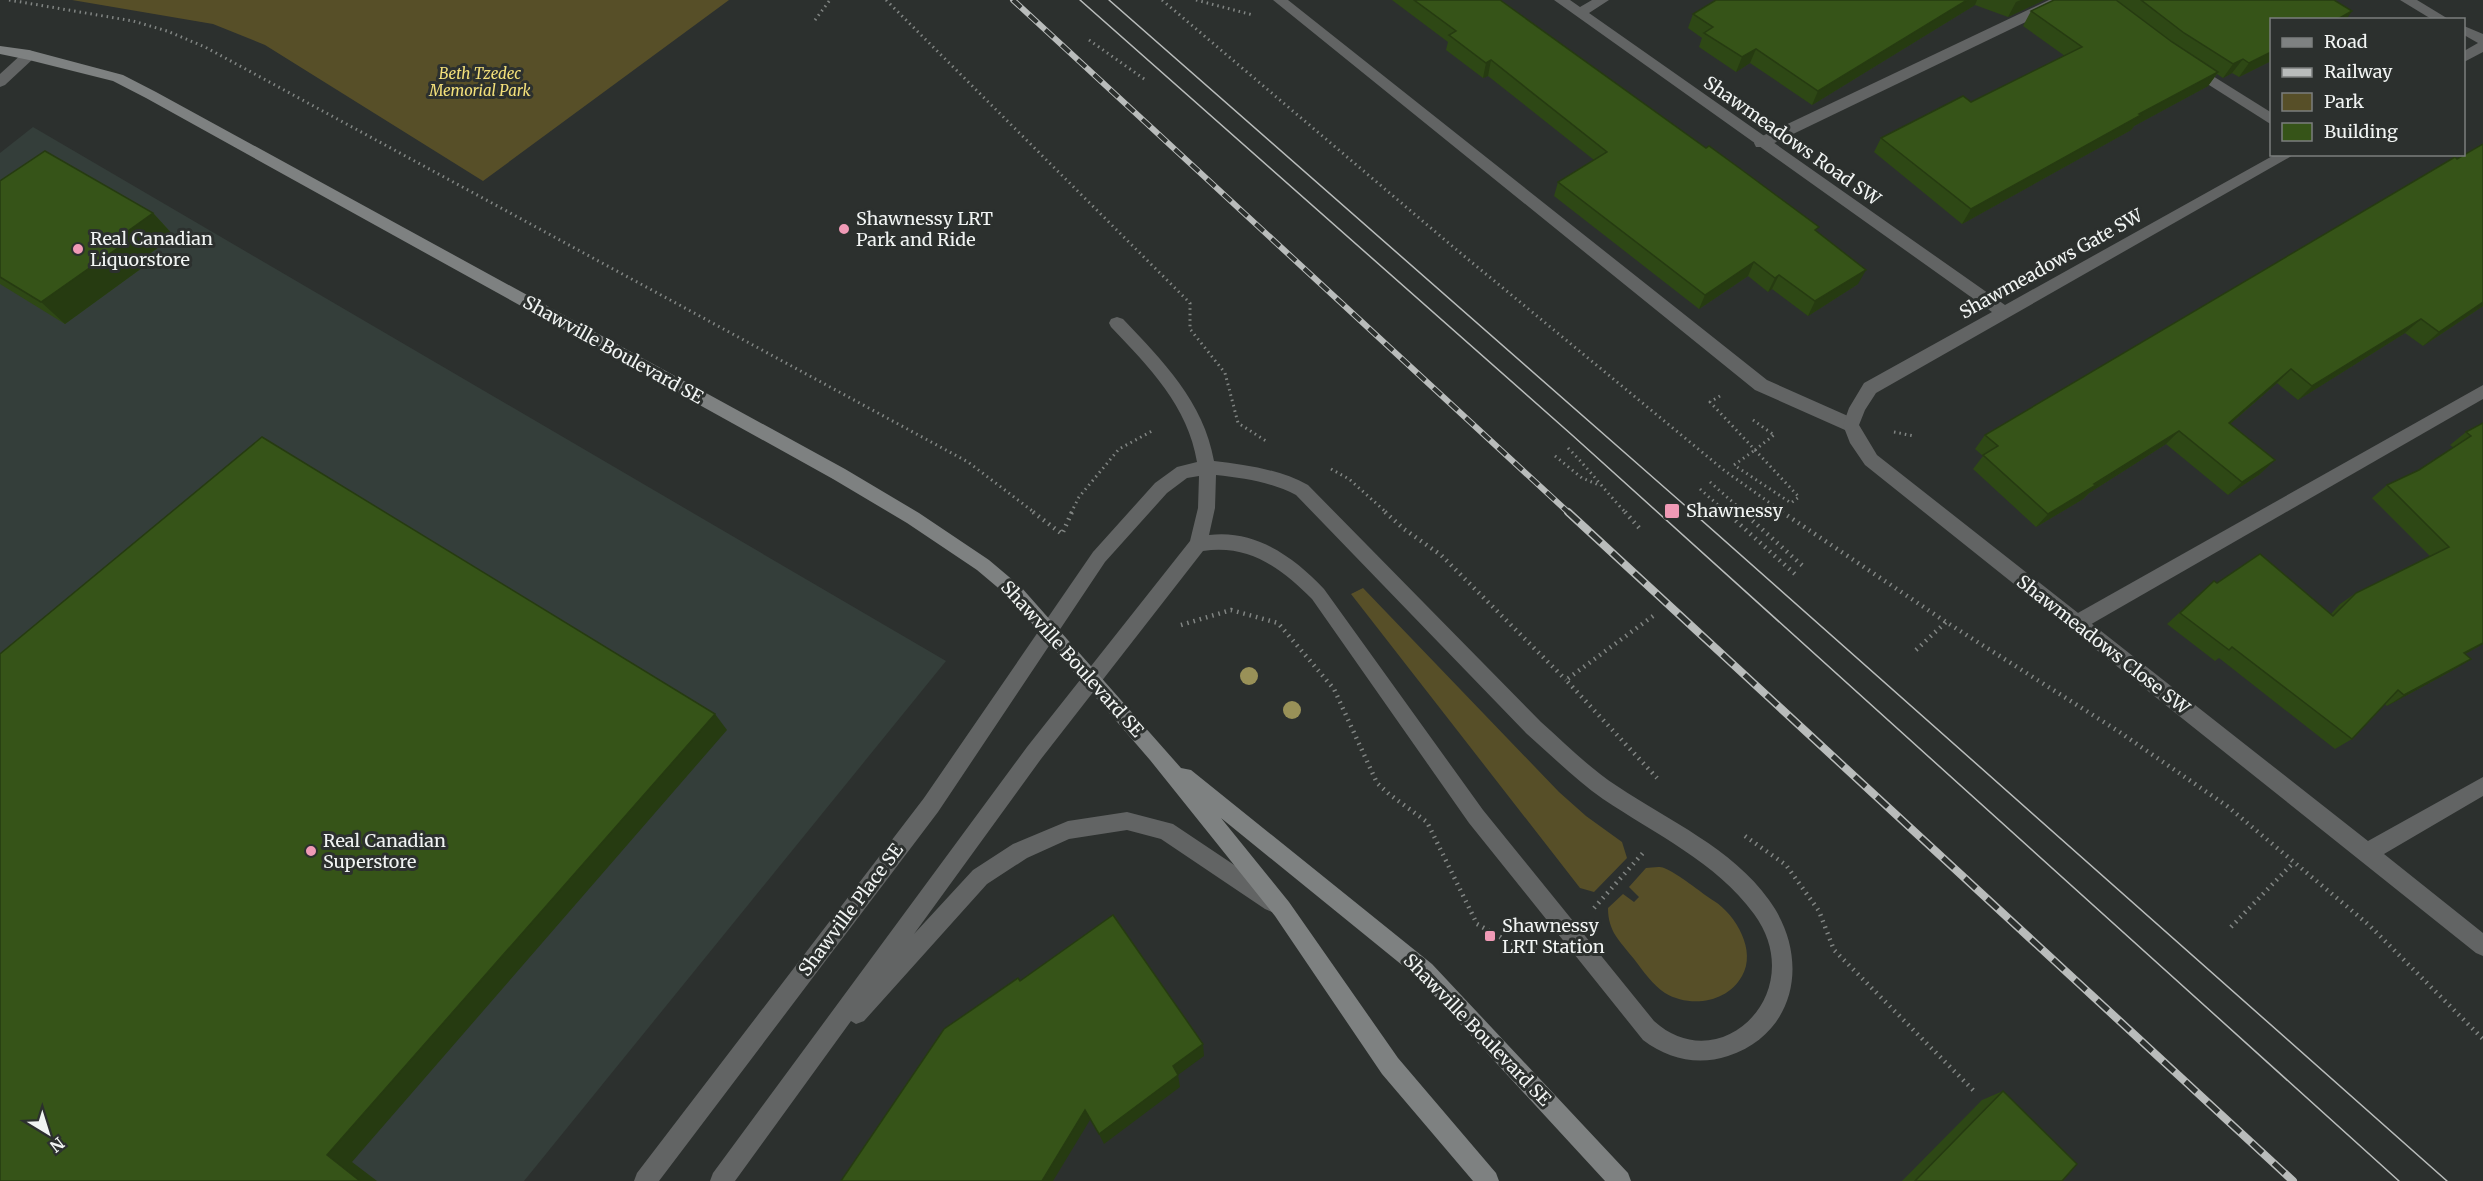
<svg xmlns="http://www.w3.org/2000/svg" width="2483" height="1181" font-family="Merriweather,serif">
  <style>
    .built { fill: #343e3a }
    .green { fill: #574f28 }
    .lines { fill: none; stroke-linecap: round; stroke-linejoin: round }
    .path-far1 { stroke: #818583; stroke-width: 3; stroke-dasharray: 1.5 4; stroke-linecap: butt }
    .path { stroke: #818583; stroke-width: 4.5; stroke-dasharray: 1.5 5; stroke-linecap: butt }
    .lane { fill: #626464; fill-rule: evenodd }
    .street { fill: #626464; fill-rule: evenodd }
    .secondary { fill: #7e8181; fill-rule: evenodd }
    .tram { stroke: #b9bcbb; stroke-width: 1.5 }
    .rail-far1-casing { stroke: #b9bcbb; stroke-width: 6 }
    .rail-casing { stroke: #b9bcbb; stroke-width: 8 }
    .rail-far1 { stroke: #2c302e; stroke-width: 4; stroke-dasharray: 11; stroke-linecap: butt }
    .rail { stroke: #2c302e; stroke-width: 5; stroke-dasharray: 15; stroke-linecap: butt }
    .tree { fill: #999158 }
    .wall { fill: #2e4815 }
    .shaded-wall { fill: #263b11 }
    .building { fill: #365418; stroke: #263b11; stroke-width: 1.5 }
    .poi-dot { fill: #f09ab6; stroke: #2c302e; stroke-width: 2 }
    .labels { text-anchor: middle; stroke-width: 6; stroke-linejoin: round; paint-order: stroke }
    .far-park-label { font-size: 15px; font-style: italic; fill: #f3e07a; stroke: #2c302e }
    .street-label { font-size: 18px; fill: #f1f4f3; stroke: #2c302e }
    .poi-label { font-size: 18px; fill: #f1f4f3; stroke: #2c302e; text-anchor: start }
  </style>
  <rect width="100%" height="100%" fill="#2c302e"/>
  <path class="built" d="M33,127l913,534 -422,520h-524v-1028z"/>
  <g class="green">
    <path d="M72,0h657l-246,181 -218,-136 -52,-21z"/>
    <path d="M1363,588l196,204 27,24 36,26 5,16 -33,34 -14,-4 -229,-294z"/>
    <path d="M1646,868c5,0 13,-2 18,0 15,6 36,24 50,33 22,14 43,50 28,75 -15,27 -52,32 -77,17 -12,-8 -22,-22 -31,-34 -14,-18 -26,-27 -26,-51l15,-14 11,8 5,-5 -10,-10z"/>
  </g>
  <g class="lines">
    <g class="path-far1">
      <path d="M9,0l124,21 34,10 38,16 763,415 67,51"/>
      <path d="M886,0l304,303v26l35,44 13,50 28,18"/>
      <path d="M1162,0l296,251 267,220 59,42"/>
      <path d="M1196,0l57,15"/>
      <path d="M815,20l15,-20"/>
      <path d="M1089,40l58,41"/>
      <path d="M1720,396l-10,6 45,48"/>
      <path d="M1753,420l21,15"/>
      <path d="M1894,432l20,4"/>
      <path d="M1568,448c21,21 38,44 58,65"/>
      <path d="M1755,450l44,47 -8,6 -57,-38z"/>
      <path d="M1755,450l19,-15"/>
      <path d="M1555,456l27,22 17,7"/>
      <path d="M1331,469l18,10 38,34"/>
      <path d="M1710,482l35,31"/>
      <path d="M1700,489l27,24"/>
      <path d="M1071,513l8,-16 40,-48 33,-18"/>
    </g>
    <g class="path">
      <path d="M1033,512l29,22 10,-22"/>
      <path d="M1385,512l19,17 37,26 125,125"/>
      <path d="M1625,512l17,19"/>
      <path d="M1726,512l70,63"/>
      <path d="M1743,512l62,56"/>
      <path d="M1782,512l164,110 172,109 109,75 142,119 114,114"/>
      <path d="M1653,616l-87,64 91,98"/>
      <path d="M1181,625l50,-15 47,13 56,66 43,94 12,11 38,28 50,102 32,18 28,6"/>
      <path d="M1916,650l30,-28"/>
      <path d="M1745,836l41,29 33,46 15,39 142,143"/>
      <path d="M1594,908l49,-55"/>
      <path d="M2231,927l63,-65"/>
    </g>
    <g class="lane">
      <path d="M1273,0h15l479,380 90,40 2,5 -2,5 -6,2 -6,-2 -90,-40z"/>
      <path d="M2049,0h18l-2,3 -299,144h-10l-2,-4 2,-4z"/>
      <path d="M29,50l5,2 2,3 -2,3 -29,27 -5,2v-13l24,-22z"/>
      <path d="M2192,63l80,50v12l-85,-54 -2,-3z"/>
      <path d="M1117,317l6,2c39,41 81,83 91,142 32,4 65,8 94,24l233,237c25,22 48,46 76,64 52,35 115,62 152,114 41,56 29,133 -41,156 -30,10 -60,3 -85,-16l-174,-217 -157,-224c-31,-31 -63,-55 -109,-48l-162,208 -127,175 59,-64 40,-26 55,-23 59,-9 46,12 106,71 3,7 -3,7 -7,3 -7,-3 -104,-70 -34,-9 -58,9 -42,19 -40,26 -123,137 -8,3 -5,-3 -116,160h-25l3,-8 314,-426 163,-206 8,-33 1,-32 -12,2 -20,15 -62,69 -167,250 -279,369h-25l3,-8 287,-375 169,-246 62,-69 22,-16 20,-5c-9,-56 -48,-95 -86,-135l-2,-4 2,-4zM1216,475c28,3 55,7 80,20l231,239c25,22 49,46 76,65 52,35 113,63 151,115 57,78 -34,167 -100,107l-171,-211 -159,-221c-30,-32 -69,-60 -115,-54l6,-27z"/>
      <path d="M2483,385v14l-402,231 -6,2 -6,-2 -3,-6 3,-6z"/>
    </g>
    <g class="street">
      <path d="M1554,0h16l10,7 12,-7h17l-20,13 416,292 271,-151h19l-419,239 -11,17 -6,15 18,30 491,386 115,-64v19l-99,58 99,79v23l-7,-3 -611,-488 -15,-22 -7,-18 6,-17 15,-25 128,-71z"/>
      <path d="M2400,0h17l33,20h-17z"/>
      <path d="M2464,26l19,8v18l-19,10v-11l14,-8 -14,-8z"/>
    </g>
    <path class="secondary" d="M0,46l29,4 94,25 33,17 689,377 74,44 70,47 32,27 160,181 10,2 241,194 196,209 3,8h-26l-187,-203 -197,-160 68,84 109,156 98,115 3,8h-26l-91,-107 -107,-158 -125,-156 -141,-163 -32,-27 -70,-47 -74,-44 -687,-381 -33,-17 -84,-21 -29,-6z"/>
    <g class="tram">
      <path d="M1080,0l492,435 827,746"/>
      <path d="M1109,0l572,502 766,679"/>
    </g>
    <defs>
      <path id="rail-far1" d="M1013,0l556,513"/>
      <path id="rail" d="M1568,512l725,669"/>
    </defs>
    <use href="#rail-far1" class="rail-far1-casing"/>
    <use href="#rail" class="rail-casing"/>
    <use href="#rail-far1" class="rail-far1"/>
    <use href="#rail" class="rail"/>
  </g>
  <g class="tree">
    <circle cx="1249" cy="676" r="9"/>
    <circle cx="1292" cy="710" r="9"/>
  </g>
  <g class="wall">
    <path d="M1392,0h108l317,232 41,52 -50,32 -36,-27 -4,3 -20,-16 -49,33 -145,-113 4,-14 36,-22 -106,-84 -5,2 -37,-28 2,-8z"/>
    <path d="M1716,0h328l-36,17 -33,-12 -163,100 -62,-42 -14,9 -37,-25 3,-9 -14,-10 5,-14z"/>
    <path d="M2054,0h280l-63,61 -32,16 -7,-4 -9,5 -6,-4 -9,12 -74,40 -3,4 -169,94 -88,-72 7,-14 90,-36 94,-46 -42,-30 8,-15z"/>
    <path d="M2483,144v162l-60,40 -18,-13 -107,67 -21,-17 -47,41 30,50 -32,21 -62,-51 -77,49 -6,6 -47,28 -63,-58 10,-13 -8,-7 10,-14z"/>
    <path d="M0,181l153,32 21,23 -33,24 5,5 -81,59 -65,-40z"/>
    <path d="M2483,423v221l-18,10 6,5 -18,11 -66,36 -2,-2 -33,35 -17,10 -116,-91 -4,3 -48,-37 47,-43 3,2 114,31 9,-10 16,-11 74,-37 -58,-58 15,-13 32,-15 35,-22 -4,-3 16,-13z"/>
    <path d="M2003,1091l59,90h-160l80,-81z"/>
  </g>
  <g class="shaded-wall">
    <path d="M1967,0h10l-2,5 -163,100 6,-14z"/>
    <path d="M2021,0h23l-36,17 8,-15z"/>
    <path d="M2352,11l-6,9h-10z"/>
    <path d="M1756,49l-6,14 -14,9 6,-15z"/>
    <path d="M2271,52v9l-32,16 10,-14z"/>
    <path d="M2243,59l-11,14 -9,5 10,-14z"/>
    <path d="M1491,60l-3,16 -5,2 3,-15z"/>
    <path d="M2218,72l-10,14 -74,40 -3,4 -169,94 9,-15 168,-95z"/>
    <path d="M153,213l21,23 -33,24 5,5 -81,59 -24,-22 76,-63z"/>
    <path d="M1754,262l-6,14 -49,33 6,-14z"/>
    <path d="M1866,270l-8,14 -50,32 7,-15z"/>
    <path d="M1779,275l-7,14 -4,3 7,-14z"/>
    <path d="M2483,302v4l-60,40 16,-14z"/>
    <path d="M2421,319l-16,14 -107,67 14,-14z"/>
    <path d="M2291,369l-14,14 -62,54 14,-14z"/>
    <path d="M2179,431l-13,13 -77,49 -6,6 -47,28 12,-13z"/>
    <path d="M2275,460l-15,14 -32,21 14,-13z"/>
    <path d="M2483,643v1l-36,20 17,-11z"/>
    <path d="M2471,659l-18,11 -66,36 17,-11z"/>
    <path d="M715,714l12,16 -375,432 25,19h-17l-33,-26z"/>
    <path d="M1203,1044l1,12 -26,19 2,12 -76,57 -5,-10 74,-68z"/>
    <path d="M1085,1110l5,10 -37,61h-11z"/>
  </g>
  <g class="building">
    <path d="M1414,0h86l206,148 3,-2 33,24 77,57 -4,3 51,40 -51,31 -36,-26 -4,3 -21,-16 -49,33 -147,-113 49,-30 -116,-92 -5,3 -37,-28 7,-4z"/>
    <path d="M1716,0h251l-149,91 -62,-42 -14,8 -38,-24 9,-6 -20,-13z"/>
    <path d="M2054,0h62l56,42 46,30 -79,42 2,1 -170,94 -90,-71 82,-42 8,6 111,-55 -51,-36z"/>
    <path d="M2141,0h193l18,11 -16,9h-65v32l-22,11 -6,-4 -10,5 -49,-31z"/>
    <path d="M2483,144v158l-44,30 -18,-13 -109,67 -21,-17 -62,54 46,37 -33,22 -63,-51 -85,53 2,1 -48,29 -65,-59 15,-9 -13,-11 470,-278 2,2z"/>
    <path d="M45,151l108,62 -36,26 8,4 -84,59 -41,-25v-96z"/>
    <path d="M2483,423v220l-19,10 7,6 -67,36 -6,-5 -46,49 -120,-92 -3,3 -49,-37 34,-32 3,2 43,-29 73,62 23,-23 93,-46 -62,-62 32,-15 52,-34 -5,-4z"/>
    <path d="M262,437l453,277 -388,441 33,26h-360v-527z"/>
    <path d="M1113,915l90,129 -30,22 5,9 -79,59 -14,-24 -43,71h-201l103,-152 74,-51 2,3z"/>
    <path d="M2003,1091l74,73 -15,17h-147z"/>
  </g>
  <g class="poi-dot">
    <circle cx="844" cy="229" r="6"/>
    <circle cx="78" cy="249" r="6"/>
    <rect x="1664" y="503" width="16" height="16" rx="3"/>
    <circle cx="311" cy="851" r="6"/>
    <rect x="1484" y="930" width="12" height="12" rx="3"/>
  </g>
  <g class="labels">
    <g class="far-park-label">
      <text x="480" y="79">Beth Tzedec<tspan x="480" dy="17">Memorial Park</tspan></text>
    </g>
    <g class="street-label">
      <text transform="translate(1792 141) rotate(35)" y="6">Shawmeadows Road SW</text>
      <text transform="translate(2051 264) rotate(-29)" y="6">Shawmeadows Gate SW</text>
      <text transform="translate(613 350) rotate(29)" y="6">Shawville Boulevard SE</text>
      <text transform="translate(2103 645) rotate(38)" y="6">Shawmeadows Close SW</text>
      <text transform="translate(1072 659) rotate(48)" y="6">Shawville Boulevard SE</text>
      <text transform="translate(851 910) rotate(-53)" y="6">Shawville Place SE</text>
      <text transform="translate(1477 1030) rotate(46)" y="6">Shawville Boulevard SE</text>
    </g>
    <g class="poi-label">
      <text x="856" y="225">Shawnessy LRT<tspan x="856" dy="21">Park and Ride</tspan></text>
      <text x="90" y="245">Real Canadian<tspan x="90" dy="21">Liquorstore</tspan></text>
      <text x="1686" y="517">Shawnessy</text>
      <text x="323" y="847">Real Canadian<tspan x="323" dy="21">Superstore</tspan></text>
      <text x="1502" y="932">Shawnessy<tspan x="1502" dy="21">LRT Station</tspan></text>
    </g>
  </g>
  <rect x="2270" y="18" width="195" height="138" fill="#2c302e" stroke="#7b7e7d" stroke-width="1.5"/>
  <rect x="2282" y="38" width="30" height="9" fill="#7e8181" stroke="#7b7e7d" stroke-width="1.5"/>
  <text x="2324" y="48" font-size="18" fill="#f1f4f3">Road</text>
  <rect x="2282" y="68" width="30" height="9" fill="#b9bcbb" stroke="#7b7e7d" stroke-width="1.5"/>
  <text x="2324" y="78" font-size="18" fill="#f1f4f3">Railway</text>
  <rect x="2282" y="93" width="30" height="18" fill="#574f28" stroke="#7b7e7d" stroke-width="1.5"/>
  <text x="2324" y="108" font-size="18" fill="#f1f4f3">Park</text>
  <rect x="2282" y="123" width="30" height="18" fill="#365418" stroke="#7b7e7d" stroke-width="1.5"/>
  <text x="2324" y="138" font-size="18" fill="#f1f4f3">Building</text>
  <g transform="translate(48 1133) rotate(142)" stroke="#2c302e" stroke-width="4.5" paint-order="stroke">
  <path d="M0-4.5L10 22L0 15L-10 22Z" fill="#f1f4f3"/>
  <text y="-9" font-size="16" font-weight="bold" text-anchor="middle" fill="#f1f4f3">N</text>
  </g>
</svg>
